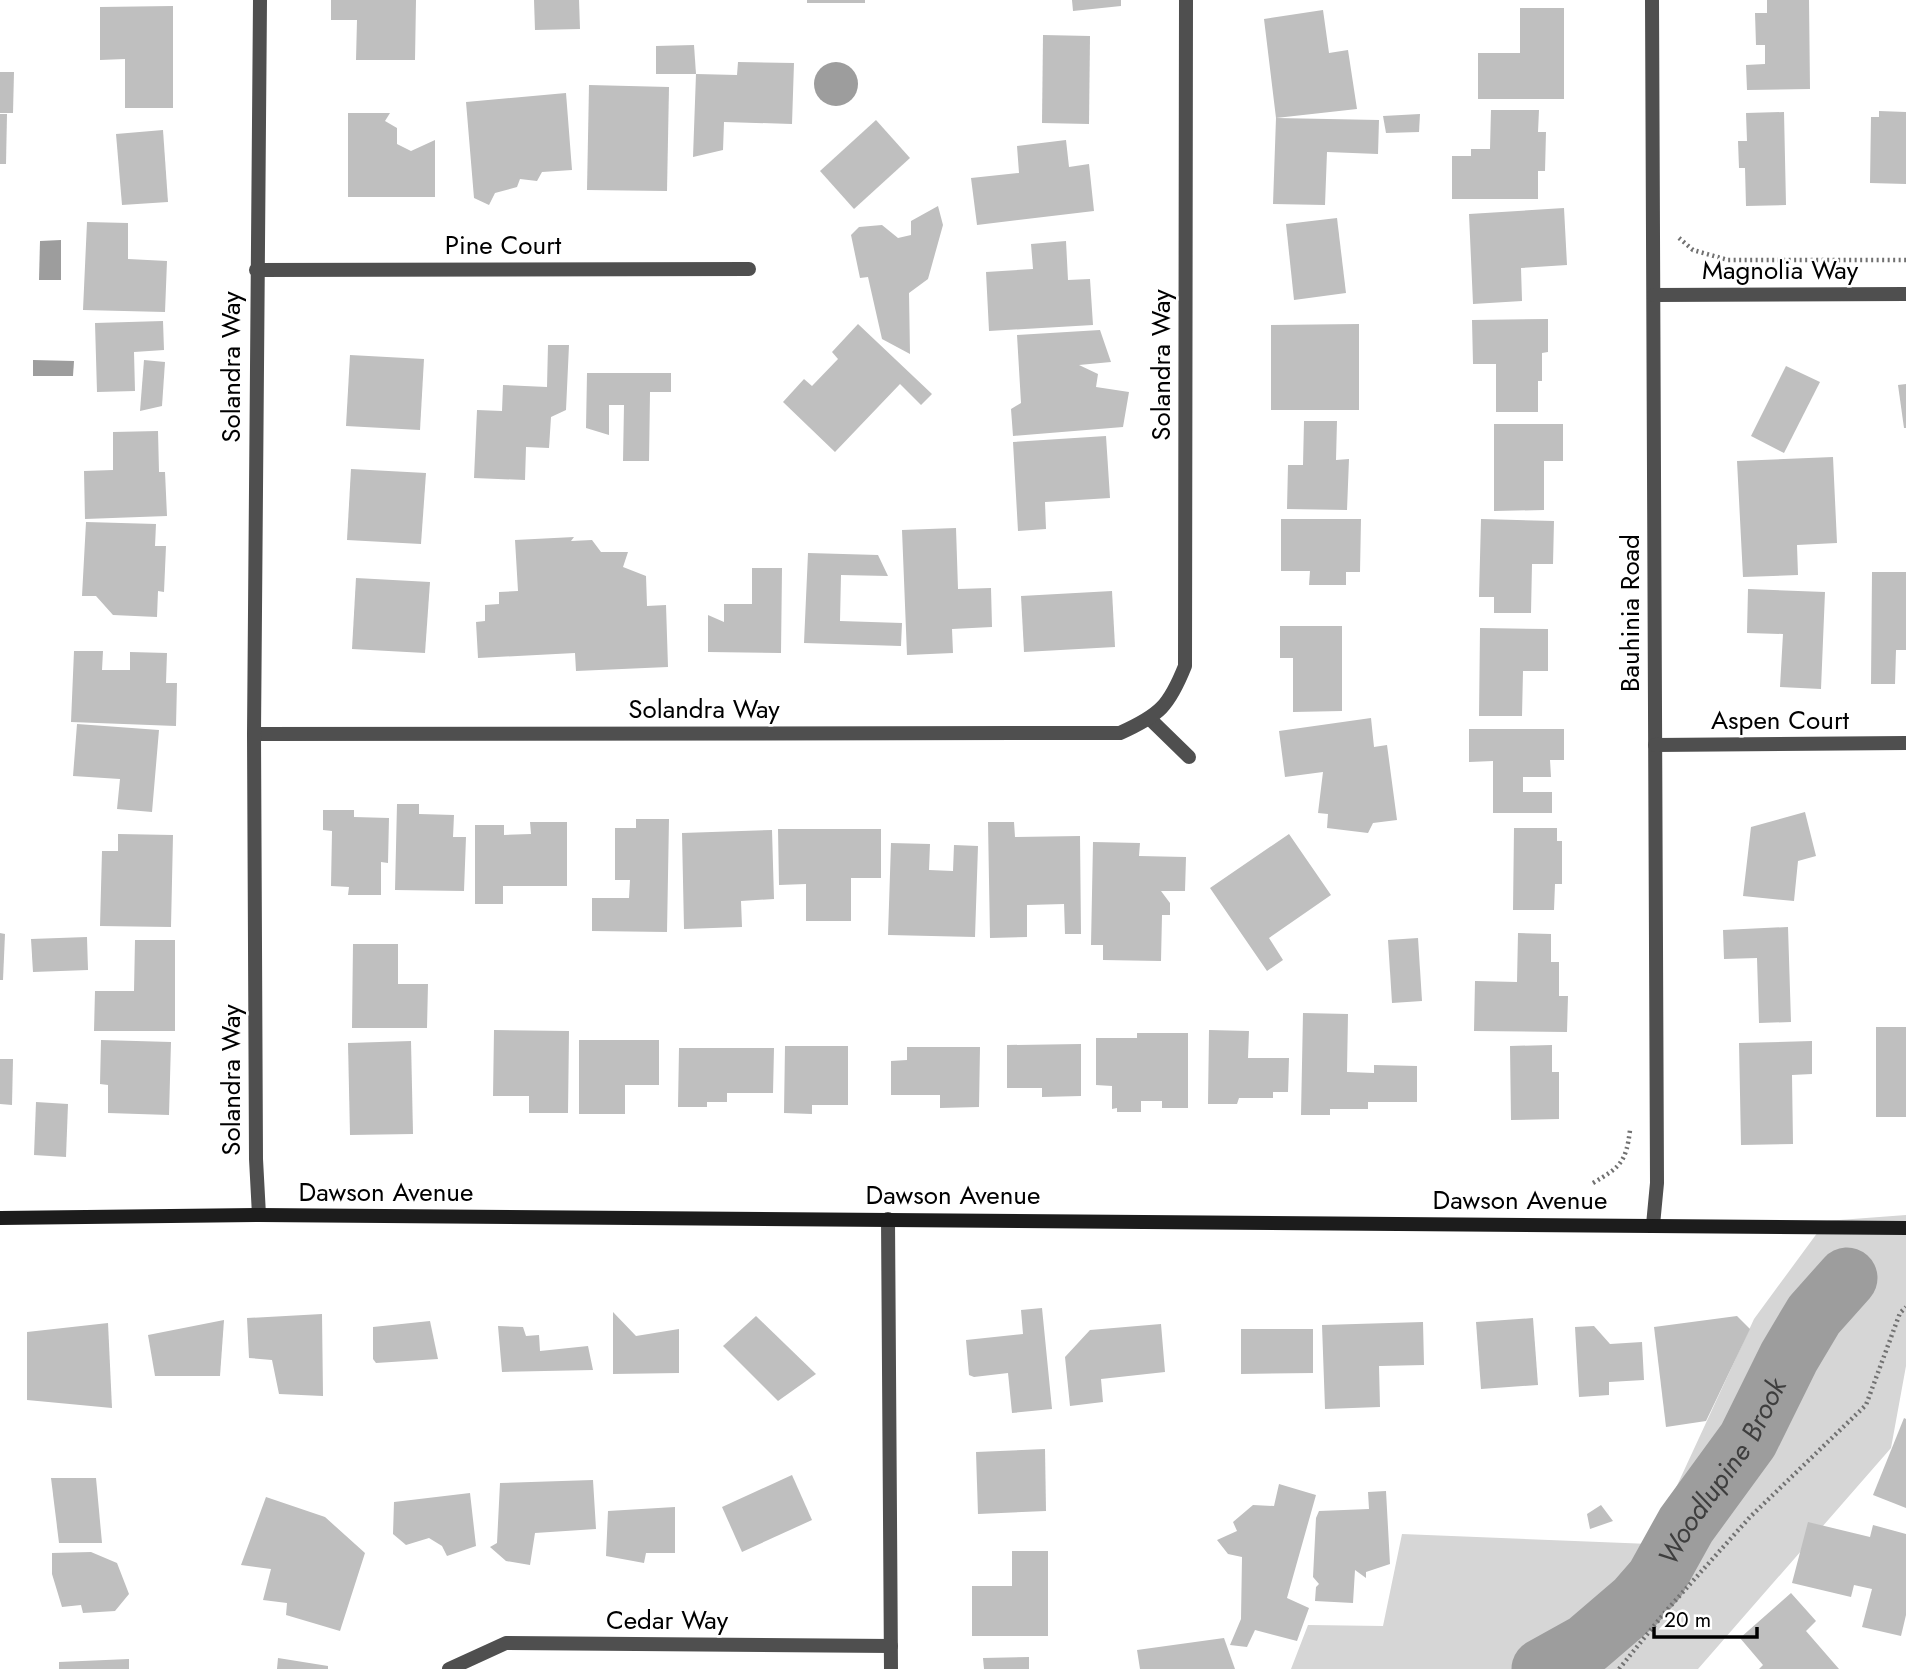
<svg xmlns="http://www.w3.org/2000/svg" width="1906" height="1669" font-family="Jost,sans-serif">
  <style>
    .green { fill: #d6d6d6 }
    .water { fill: #9d9d9d }
    .lines { fill: none; stroke-linecap: round; stroke-linejoin: round }
    .river { stroke: #9d9d9d; stroke-width: 61 }
    .building { fill: #bfbfbf }
    .path { stroke: #717171; stroke-width: 4.5; stroke-dasharray: 2 3.5; stroke-linecap: butt }
    .street { stroke: #4f4f4f; stroke-width: 14 }
    .secondary { stroke: #1c1c1c; stroke-width: 14 }
    .labels { text-anchor: middle; stroke-width: 5; stroke-linejoin: round; paint-order: stroke }
    .street-label { font-size: 26px; fill: #000; stroke: #fff }
    .water-label { font-size: 28px; font-style: italic; fill: #3e3e3e; stroke: #fff }
  </style>
  <rect width="100%" height="100%" fill="#fff"/>
  <path class="green" d="M1906,1215v151l-15,82 -193,221h-407l17,-44 75,1 19,-92 248,10 104,-225 72,-98z"/>
  <g class="water">
    <circle cx="836" cy="84" r="22"/>
    <path d="M61,240v40h-22l1,-39z"/>
    <path d="M33,360l41,1 -1,15h-40z"/>
  </g>
  <g class="lines">
    <path class="river" id="s1" d="M1542,1669l45,-25 49,-42 20,-23 30,-54 62,-85 41,-83 25,-42 33,-37"/>
  </g>
  <g class="building">
    <path d="M331,0h85l-1,60h-59l1,-40h-26z"/>
    <path d="M534,0h45l1,29 -45,1z"/>
    <rect x="807" y="0" width="58" height="3"/>
    <path d="M1072,0h49v6l-48,5z"/>
    <path d="M1767,0h42l1,89 -63,1 -1,-25 19,-1v-19h-9l-1,-32h12z"/>
    <path d="M173,6v102h-48v-49l-25,1v-53z"/>
    <path d="M1520,8h44v91h-86v-46h42z"/>
    <path d="M1323,10l6,43 19,-3 9,59 -81,9 -12,-99z"/>
    <path d="M1043,35l47,1 -1,88 -47,-1z"/>
    <path d="M694,45l2,29h-40v-28z"/>
    <path d="M738,62l56,1 -2,61 -68,-2 -1,28 -30,7 3,-83 41,1z"/>
    <path d="M0,72h14l-1,41h-13z"/>
    <path d="M589,85l80,2 -2,104 -80,-1z"/>
    <path d="M566,93l6,77 -30,2 -5,9 -17,-2 -3,8 -22,6 -6,12 -15,-7 -8,-96z"/>
    <path d="M1491,110h48l-1,22h8l-1,39h-7v28h-86v-43h19v-7h19z"/>
    <path d="M1879,111l27,1v72l-36,-1 1,-66h8z"/>
    <path d="M1784,112l2,93 -40,1 -1,-38h-6l-1,-27h9l-1,-28z"/>
    <path d="M348,113h42l-5,8 12,7v16l14,7 24,-11v57h-87z"/>
    <path d="M0,114h7l-1,50h-6z"/>
    <path d="M1420,114l-1,18 -33,1 -3,-17z"/>
    <path d="M1276,118l103,2 -1,34 -51,-2 -2,53 -52,-1z"/>
    <path d="M876,120l34,38 -56,51 -34,-38z"/>
    <path d="M163,130l5,72 -46,3 -6,-71z"/>
    <path d="M1066,140l3,27 20,-3 5,47 -117,14 -6,-47 48,-5 -2,-27z"/>
    <path d="M938,206l5,19 -15,54 -19,14 1,61 -28,-15 -14,-62 -8,1 -9,-43 8,-8 23,-2 16,13 13,-3v-14z"/>
    <path d="M1564,208l3,57 -46,3 1,33 -49,3 -4,-90z"/>
    <path d="M1337,218l9,75 -52,7 -8,-76z"/>
    <path d="M87,222l41,1v36l39,2 -2,51 -82,-2z"/>
    <path d="M1066,241l2,39 22,-1 3,46 -104,6 -3,-59 47,-3 -2,-25z"/>
    <path d="M1548,319v33l-6,1v28h-4v31h-42v-48h-23l-1,-44z"/>
    <path d="M163,321l1,29 -30,2 1,39 -38,1 -2,-69z"/>
    <path d="M858,324l74,70 -11,11 -21,-21 -65,68 -52,-50 21,-23 8,7 26,-27 -6,-7z"/>
    <path d="M1359,324v86h-88v-85z"/>
    <path d="M1100,330l11,32 -32,3 19,9 -2,13 33,5 -6,35 -110,9 -2,-27 10,-6 -4,-68z"/>
    <path d="M548,345h21l-3,65 -15,7 -2,31 -23,-1 -1,33 -51,-2 3,-68 25,1 1,-26 44,2z"/>
    <path d="M350,355l74,4 -4,71 -74,-4z"/>
    <path d="M144,360l21,2 -3,44 -22,5z"/>
    <path d="M1786,366l34,16 -36,71 -33,-17z"/>
    <path d="M587,373h84v19h-21l-1,69h-26l1,-56h-15v30l-23,-7z"/>
    <path d="M1906,384v44h-2l-6,-43z"/>
    <path d="M1304,421h33l-1,39 13,-1 -2,51 -60,-1 1,-44h15z"/>
    <path d="M1494,424h69v37h-19v49l-50,1z"/>
    <path d="M158,431l1,41h6l2,44 -82,3 -1,-48 29,-1v-38z"/>
    <path d="M1106,436l4,62 -65,4 1,27 -28,2 -5,-89z"/>
    <path d="M1833,457l4,86 -40,2 1,30 -55,2 -6,-116z"/>
    <path d="M351,469l75,4 -5,71 -74,-4z"/>
    <path d="M1281,519h80l-1,53h-14v13h-37l1,-14h-29z"/>
    <path d="M1481,519l73,2 -1,43h-21l-1,49h-37v-16h-15z"/>
    <path d="M86,522l70,2 -1,22h11l-2,46 -6,-1 -1,26 -44,-2 -17,-19h-14z"/>
    <path d="M956,528l2,61 33,-1 1,39 -40,2 1,24 -46,2 -5,-125z"/>
    <path d="M574,537l-3,4 21,-1 9,12h27l-5,15 23,9 1,30 19,-1 2,62 -92,4 -1,-18 -97,5 -2,-36 9,-1v-16l14,-1v-12l19,-1 -3,-51z"/>
    <path d="M808,553l70,2 10,21 -47,-1 -1,46 62,2 -1,23 -97,-3z"/>
    <path d="M752,568h30l-1,85 -73,-1v-37l16,7v-18h28z"/>
    <path d="M1872,572h34v78h-10l-1,34h-24z"/>
    <path d="M356,578l74,4 -5,71 -73,-4z"/>
    <path d="M1748,589l77,3 -4,97 -41,-2 3,-53 -36,-1z"/>
    <path d="M1112,591l3,56 -91,5 -3,-56z"/>
    <path d="M1280,626h62v85l-49,1v-54h-13z"/>
    <path d="M1480,628l68,1v42h-25l-1,45h-43z"/>
    <path d="M74,651h29l-1,19h28v-18l37,1 -1,30h11l-1,43 -105,-4z"/>
    <path d="M1371,718l3,29 13,-2 10,75 -24,3 -5,10 -41,-5 1,-14 -10,-1 5,-41 -38,5 -6,-46z"/>
    <path d="M77,724l82,6 -7,82 -35,-3 3,-30 -47,-3z"/>
    <path d="M1469,729h95v31h-14l1,17h-28v15h29v21h-59v-52l-24,1z"/>
    <path d="M397,804h22v10l35,1 -1,22h13l-2,54 -69,-1z"/>
    <path d="M323,810h31v7l35,1 -1,45 -7,-1v33h-33l1,-8 -18,-1 1,-55 -9,-1z"/>
    <path d="M1805,812l11,44 -18,5 -4,40 -51,-5 8,-69z"/>
    <path d="M636,819h33l-2,113 -75,-1v-33h37l1,-18h-15v-52h21z"/>
    <path d="M530,822h37v64h-64v18h-28v-79h29v10l27,-1z"/>
    <path d="M988,822h26l1,15 65,-1 1,98h-16l-1,-30 -37,1v32l-37,1z"/>
    <path d="M1514,828h43v13h5v43h-7l-1,26h-41z"/>
    <path d="M778,829h103v49h-30v43h-45v-37l-27,1z"/>
    <path d="M772,830l2,69 -33,2 1,26 -58,2 -2,-96z"/>
    <path d="M118,834l55,1 -2,92 -71,-1 2,-75h16z"/>
    <path d="M1289,834l42,61 -62,43 14,22 -16,11 -57,-83z"/>
    <path d="M1093,842l47,1 -1,13 47,1 -1,34h-24l9,12v12h-8l-1,46 -58,-1v-15h-12z"/>
    <path d="M891,843l39,1 -1,26 24,1 1,-26 24,1 -3,91 -87,-2z"/>
    <path d="M1788,927l3,95 -32,1 -2,-65 -33,1 -1,-29z"/>
    <path d="M0,933l5,1 -2,46h-3z"/>
    <path d="M1518,933l33,1v28h8v34h9l-1,36 -93,-1 1,-50 42,1z"/>
    <path d="M87,937l1,33 -55,2 -2,-33z"/>
    <path d="M1418,938l4,63 -30,2 -4,-63z"/>
    <path d="M135,940h40v91h-81l1,-40h39z"/>
    <path d="M353,944h45v40h30l-1,44h-75z"/>
    <path d="M1303,1013l45,1 -1,58 27,1v-8l43,1v36h-49v7h-38v6h-29z"/>
    <rect x="1876" y="1027" width="30" height="90"/>
    <path d="M494,1030l75,1 -1,82h-39v-17h-36z"/>
    <path d="M1209,1030l40,1 -1,27h41l-1,34h-15v6h-34l-2,6h-29z"/>
    <path d="M1137,1033h51v75h-26v-7h-21v11h-24v-4l-5,1v-23l-16,-1v-47h41z"/>
    <path d="M101,1040l70,2 -2,73 -61,-2v-28l-8,-1z"/>
    <path d="M579,1040h80v45h-34v29h-46z"/>
    <path d="M411,1041l2,93 -63,1 -2,-92z"/>
    <path d="M1812,1041v33l-20,1 1,69 -52,1 -2,-102z"/>
    <path d="M1081,1044v52l-39,1v-9h-35v-43z"/>
    <path d="M1552,1045v27h7v47l-48,1 -1,-74z"/>
    <path d="M785,1046h63v59h-36v9l-28,-1z"/>
    <path d="M907,1047h73l-1,60 -39,1v-13h-49v-34l16,-1z"/>
    <path d="M679,1048h95l-1,45h-46v9h-20v5h-29z"/>
    <path d="M0,1059h13l-1,46 -12,-1z"/>
    <path d="M36,1102l32,2 -2,53 -32,-2z"/>
    <path d="M1042,1308l10,101 -40,4 -4,-40 -34,4 -5,-2 -3,-35 57,-6 -2,-24z"/>
    <path d="M613,1312l23,24 43,-7v44l-66,1z"/>
    <path d="M322,1314l1,82 -44,-2 -7,-34 -23,-2 -2,-40z"/>
    <path d="M756,1316l60,58 -38,27 -55,-55z"/>
    <path d="M1737,1316l13,13 -44,92 -40,6 -12,-100z"/>
    <path d="M1533,1318l5,67 -57,4 -5,-67z"/>
    <path d="M224,1320l-4,56h-65l-7,-41z"/>
    <path d="M430,1321l8,38 -62,4 -3,-4v-32z"/>
    <path d="M1423,1322l1,43 -45,1 1,41 -55,2 -3,-84z"/>
    <path d="M108,1323l4,85 -85,-8v-68z"/>
    <path d="M1161,1324l4,48 -64,7 2,23 -33,4 -5,-49 25,-27z"/>
    <path d="M498,1326l25,1 3,9 13,-1 1,16 48,-5 5,24 -91,2z"/>
    <path d="M1594,1326l16,18 32,-2 2,38 -35,2v13l-30,2 -4,-70z"/>
    <path d="M1241,1329h72v44l-72,1z"/>
    <path d="M1904,1418l2,1v89l-33,-13z"/>
    <path d="M1045,1449l1,62 -68,3 -2,-62z"/>
    <path d="M792,1475l20,45 -70,32 -20,-45z"/>
    <path d="M51,1478h45l6,65h-43z"/>
    <path d="M593,1480l3,49 -61,4 -5,32 -24,-4 -16,-14 7,-4 3,-60z"/>
    <path d="M1279,1484l37,11 -29,103 22,10 -12,33 -42,-11 -8,17 -17,-2 11,-26 1,-62 -14,-3 -11,-14 20,-9 -4,-9 20,-17 21,1z"/>
    <path d="M1386,1491l4,73 -24,8v6l-11,-8 -2,33 -38,-2 1,-14 3,-3 -6,-7 3,-59 3,-7 50,-2 -1,-17z"/>
    <path d="M470,1493l6,53 -29,10 -5,-10 -13,-8 -23,7 -13,-11 1,-32z"/>
    <path d="M266,1497l59,20 40,36 -25,78 -54,-16 1,-12 -24,-3 8,-31 -30,-4z"/>
    <path d="M1601,1505l12,16 -23,8 -3,-15z"/>
    <path d="M675,1507v46h-29l-2,10 -38,-7 2,-45z"/>
    <path d="M1808,1522l62,15 3,-12 33,9v81l-5,21 -39,-9 10,-38 -18,-4 -3,12 -59,-14z"/>
    <path d="M1012,1551h36v85h-76v-50h40z"/>
    <path d="M91,1552l26,11 12,31 -14,17 -32,2 -2,-8 -19,2 -10,-33v-21z"/>
    <path d="M1791,1593l25,28 -10,10 33,38h-80l4,-4 -23,-27z"/>
    <path d="M1224,1638l11,31h-95l-3,-19z"/>
    <path d="M1029,1657v12h-45l-1,-11z"/>
    <path d="M278,1658l50,8v3h-51z"/>
    <path d="M129,1659v10h-70v-7z"/>
  </g>
  <g class="lines">
    <g class="path">
      <path d="M1679,238l14,12 35,10h178"/>
      <path d="M1593,1183c27,-16 33,-20 37,-53"/>
      <path d="M1619,1669l47,-58 84,-94 116,-112 34,-92 6,-6"/>
    </g>
    <g class="street">
      <path d="M1652,0l5,1183 -4,42"/>
      <path d="M256,270l493,-1"/>
      <path d="M1654,295l252,-1"/>
      <path d="M1150,719l39,38"/>
      <path d="M254,734l866,-1c40,-18 49,-27 65,-67l1,-666"/>
      <path d="M1655,745l251,-2"/>
      <path d="M259,1215l-3,-56 -2,-425 6,-734"/>
      <path d="M888,1219l3,450"/>
      <path d="M449,1669l57,-26 385,3"/>
    </g>
    <path class="secondary" d="M0,1218l259,-3 1647,13"/>
  </g>
  <g class="labels">
    <g class="street-label">
      <text x="503" y="254">Pine Court</text>
      <text x="1780" y="279">Magnolia Way</text>
      <text transform="translate(1161 365) rotate(-90)" y="9">Solandra Way</text>
      <text transform="translate(231 367) rotate(-90)" y="9">Solandra Way</text>
      <text transform="translate(1630 613) rotate(-90)" y="9">Bauhinia Road</text>
      <text x="704" y="718">Solandra Way</text>
      <text x="1780" y="729">Aspen Court</text>
      <text transform="translate(231 1080) rotate(-90)" y="9">Solandra Way</text>
      <text x="386" y="1201">Dawson Avenue</text>
      <text x="953" y="1204">Dawson Avenue</text>
      <text x="1520" y="1209">Dawson Avenue</text>
      <text x="667" y="1629">Cedar Way</text>
    </g>
    <g class="water-label">
      <text dy="10" stroke="none"><textPath href="#s1" startOffset="273">Woodlupine Brook</textPath></text>
    </g>
  </g>
  <path d="M1654 1627v10h103v-10" fill="none" stroke="#000000" stroke-width="3.5"/>
  <text x="1664" y="1627" font-size="21" fill="#000000" stroke="#ffffff" stroke-width="5" paint-order="stroke">20 m</text>
</svg>
